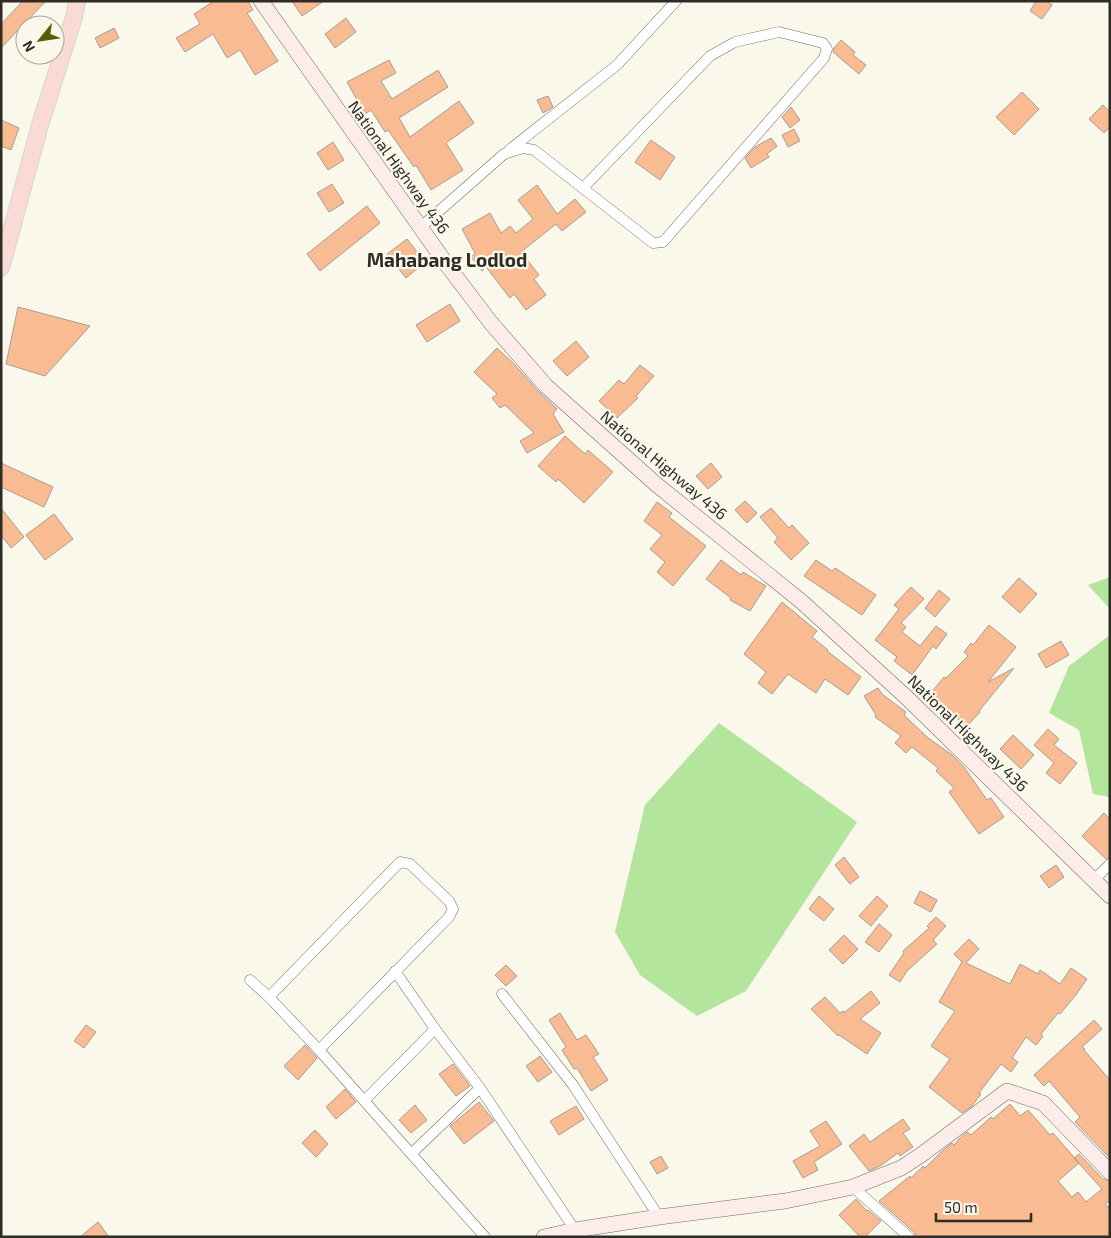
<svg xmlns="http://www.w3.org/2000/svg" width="1111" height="1238" font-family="'Exo 2',sans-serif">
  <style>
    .green { fill: #b4e59c }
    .building { fill: #f9bb91; stroke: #a89d96 }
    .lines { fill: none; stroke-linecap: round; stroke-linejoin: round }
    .street-casing { stroke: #706d62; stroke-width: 11 }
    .secondary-casing { stroke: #706d62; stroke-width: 16 }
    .primary-casing { stroke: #d5d5d4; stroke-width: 18 }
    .street { stroke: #fff; stroke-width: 10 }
    .secondary { stroke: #fdedea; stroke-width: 15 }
    .primary { stroke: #fadad4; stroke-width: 16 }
    .labels { text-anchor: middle; stroke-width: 4.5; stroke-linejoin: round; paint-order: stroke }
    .street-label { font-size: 16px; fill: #2d2c27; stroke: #faf7eb }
    .quarter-label { font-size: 19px; font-weight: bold; fill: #2d2c27; stroke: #faf7eb }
  </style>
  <rect width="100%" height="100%" fill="#faf7eb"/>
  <g class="green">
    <path d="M1110,577v32l-22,-24z"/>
    <path d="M1110,635v162l-17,-3 -14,-64 -30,-17 20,-47z"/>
    <path d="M719,723l138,99 -111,169 -49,25 -57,-41 -25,-43 30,-127z"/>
  </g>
  <g class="building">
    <path d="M23,1h23l-45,47v-24z"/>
    <path d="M214,1h34l5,9 -6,3 31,48 -23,14 -15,-25 -13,8 -14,-24 -28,18 -9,-14 24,-14 -6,-10z"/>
    <path d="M292,1h32l-22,15z"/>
    <path d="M1036,1h11l5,4 -10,14 -12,-8z"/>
    <path d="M346,18l10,14 -21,16 -10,-14z"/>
    <path d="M114,28l5,10 -19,10 -5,-10z"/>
    <path d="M841,40l14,12 -2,3 13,10 -7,9 -26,-22 1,-4z"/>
    <path d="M389,60l7,13 -15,8 11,18 46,-29 10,17 -49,31 11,19 49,-36 15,22 -28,20 17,27 -32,20 -15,-25 -2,2 -26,-37 -3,2 -14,-22 -6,4 -18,-32z"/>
    <path d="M1022,92l17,17 -25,26 -18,-18z"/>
    <path d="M548,96l5,11 -10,6 -6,-13z"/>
    <path d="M1103,105l7,7v15l-6,6 -15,-14z"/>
    <path d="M791,107l9,13 -10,8 -8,-11z"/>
    <path d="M1,120l18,8 -8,22 -10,-4z"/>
    <path d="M794,129l6,12 -12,6 -6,-12z"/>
    <path d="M771,138l6,8 -10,8 2,3 -18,11 -6,-10 10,-11z"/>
    <path d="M651,140l24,17 -15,23 -25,-18z"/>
    <path d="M333,142l11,18 -16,10 -11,-17z"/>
    <path d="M332,184l12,19 -15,9 -12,-19z"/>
    <path d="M537,185l20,29 18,-15 11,13 -24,19 -6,-7 -35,28 18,23 -5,4 12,16 -20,15 -12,-16 -4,4 -24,-31 -4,4 -11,-14 4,-4 -13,-24 28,-16 11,20 9,-7 6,7 17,-14 -15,-19z"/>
    <path d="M367,206l13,17 -60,48 -13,-17z"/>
    <path d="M407,239l18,23 -19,16 -19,-24z"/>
    <path d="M450,304l10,17 -33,21 -11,-17z"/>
    <path d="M18,307l72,19 -45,50 -39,-12z"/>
    <path d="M576,341l13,16 -22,19 -14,-15z"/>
    <path d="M497,348l16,15 26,29 18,17 -4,5 11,18 -37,21 -7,-12 14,-8 -29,-28 -5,3 -8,-10 5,-4 -23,-22z"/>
    <path d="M640,365l14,11 -18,20 2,2 -21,20 -18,-17 20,-21 5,4z"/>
    <path d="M565,436l20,18 3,-4 25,22 -29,31 -26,-24 -2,3 -18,-16z"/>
    <path d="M1,463l52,24 -9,20 -43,-20z"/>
    <path d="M711,463l11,14 -14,12 -12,-13z"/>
    <path d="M745,501l12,12 -10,10 -12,-13z"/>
    <path d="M657,502l15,11 -3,4 37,29 -33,40 -16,-14 8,-10 -15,-13 12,-14 -18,-14z"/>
    <path d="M1,508l23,29 -13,11 -10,-13z"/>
    <path d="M771,508l18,20 3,-3 17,18 -18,17 -17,-18 4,-4 -18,-21z"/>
    <path d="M54,514l19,25 -28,21 -19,-25z"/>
    <path d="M721,560l20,15 2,-3 23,14 -16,25 -20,-11 1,-2 -25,-19z"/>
    <path d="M816,560l16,11 3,-3 41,27 -14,20 -58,-39z"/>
    <path d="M1019,578l18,16 -17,19 -18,-16z"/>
    <path d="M911,587l13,12 -23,24 5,4 -4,5 18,14 16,-20 11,8 -11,15 -3,-3 -21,29 -18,-14 3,-4 -22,-17 24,-31 -5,-4z"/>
    <path d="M939,590l11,9 -15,18 -10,-9z"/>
    <path d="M782,602l35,29 -5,6 16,13 -1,1 34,26 -13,18 -23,-16 -9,14 -28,-19 -16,20 -14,-11 8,-11 -22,-18z"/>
    <path d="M989,625l27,22 -28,35 26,-14 -35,43 1,1 -14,15 -35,-34 13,-16 2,1 22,-22 -4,-4 7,-9 2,2z"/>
    <path d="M1061,641l8,14 -23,13 -8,-14z"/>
    <path d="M878,688l4,6 24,18 -2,3 23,22 25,18 12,12 23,33 4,-2 13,19 -25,17 -30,-42 5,-4 -18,-17 2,-3 -26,-21 -6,6 -11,-10 6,-7 -26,-19 1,-2 -12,-19z"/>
    <path d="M1048,729l11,10 -5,6 23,18 -17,21 -14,-11 8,-10 -20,-18z"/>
    <path d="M1013,735l21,20 -13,14 -21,-20z"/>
    <path d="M1104,813l6,6v38l-4,2 -24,-23z"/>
    <path d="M844,857l15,20 -9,7 -15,-19z"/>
    <path d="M1056,865l8,12 -15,11 -9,-12z"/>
    <path d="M920,891l17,9 -6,12 -17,-9z"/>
    <path d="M819,896l15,13 -10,12 -15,-12z"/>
    <path d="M877,896l11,10 -17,20 -12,-10z"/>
    <path d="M936,917l10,9 -13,14 4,4 -30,27 -7,11 -11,-7 15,-22 -1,-2 26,-23 -2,-2z"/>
    <path d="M879,924l13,11 -13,17 -14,-10z"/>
    <path d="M844,935l14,14 -15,15 -14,-14z"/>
    <path d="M969,939l10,10 -13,14 44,21 10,-20 18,10 2,-4 20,14 11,-16 16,11 -12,17 -15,18 -2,-1 -17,21 2,2 -7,9 -10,-8 -14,21 6,4 -7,10 -10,-8 -22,29 2,1 -9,12 -10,7 -33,-26 21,-28 -19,-13 24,-35 -16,-9 23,-40 -8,-8z"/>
    <path d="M506,965l11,11 -11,10 -11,-11z"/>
    <path d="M871,991l9,12 -20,16 21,14 -14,21 -28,-19 -1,1 -27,-27 14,-12 15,16 3,-2 2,1z"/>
    <path d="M560,1013l17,27 9,-5 13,19 -6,3 15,23 -17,11 -14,-23 -3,1 -12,-19 4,-3 -17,-27z"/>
    <path d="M1094,1020l8,9 -20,18 3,2 -1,1 26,30v78l-35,-36 5,-5 -31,-36 -5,5 -10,-11z"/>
    <path d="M86,1025l10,7 -12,16 -10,-7z"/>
    <path d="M305,1045l12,13 -19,22 -14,-14z"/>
    <path d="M540,1056l12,16 -14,10 -12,-16z"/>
    <path d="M453,1064l17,22 -14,10 -17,-22z"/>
    <path d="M345,1089l11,13 -20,17 -10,-12z"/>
    <path d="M479,1102l15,19 -30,23 -14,-18z"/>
    <path d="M1010,1104l10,12 8,-6 22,25 3,-2 26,30 -21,18 14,16 6,-5 8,10 16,-13 -28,-31 5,-4 24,25 7,2v19l-5,4 5,5v28h-194l-2,-5 -35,-31 31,-25 1,2 12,-12 2,2 16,-16 11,-9 2,2 5,-6 8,-7 4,3 20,-18 2,2z"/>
    <path d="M415,1105l12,15 -16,13 -12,-13z"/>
    <path d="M576,1106l8,13 -25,16 -9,-14z"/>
    <path d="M903,1119l7,10 -7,4 10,14 -13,9 -2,-3 -18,13 -11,5 -20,-25 15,-12 6,8z"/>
    <path d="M826,1121l16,23 -28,18 4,8 -15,8 -10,-17 27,-15 -10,-15z"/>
    <path d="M315,1130l13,14 -12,13 -14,-14z"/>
    <path d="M661,1156l7,12 -11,6 -7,-12z"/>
    <path d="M856,1199l11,12 1,-1 13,11 -16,16h-5l-21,-22z"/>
    <path d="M98,1222l11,15h-29z"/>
  </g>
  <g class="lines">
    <defs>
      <g id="street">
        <path d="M509,150l108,-85 59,-64"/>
        <path d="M421,227l83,-73 19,-6 11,2 119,93 10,-1 161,-184 3,-9 -4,-6 -44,-11 -44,10 -25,14 -127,132"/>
        <path d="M1094,880l16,-16"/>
        <path d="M395,971l40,58 45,59 95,142"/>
        <path d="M250,980l19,17 50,53 166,187"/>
        <path d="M502,994l71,91 86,132"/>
        <path d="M269,997l131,-135 10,2 39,37 4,8 -4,8 -130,133"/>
        <path d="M365,1100l70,-71"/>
        <path d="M412,1153l68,-65"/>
        <path d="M853,1187l56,50"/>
      </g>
      <g id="secondary">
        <path d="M261,1l186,264 44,58 55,63 111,99 145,117 103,94 205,200"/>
        <path d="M544,1237l31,-7 84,-13 126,-16 68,-14 48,-19 20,-13 86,-64 36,12 67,69"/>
      </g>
      <path id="primary" d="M1,268l39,-143 34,-108 3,-16"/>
    </defs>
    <use href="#street" class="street-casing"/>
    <use href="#secondary" class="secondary-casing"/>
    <use href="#primary" class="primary-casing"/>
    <use href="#street" class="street"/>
    <use href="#secondary" class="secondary"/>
    <use href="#primary" class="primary"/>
  </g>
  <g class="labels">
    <g class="street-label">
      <text transform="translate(399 167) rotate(54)" y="6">National Highway 436</text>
      <text transform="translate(664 465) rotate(40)" y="6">National Highway 436</text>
      <text transform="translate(968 733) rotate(44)" y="6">National Highway 436</text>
    </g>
    <g class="quarter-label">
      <text x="447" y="267">Mahabang Lodlod</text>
    </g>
  </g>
  <rect width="1111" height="1238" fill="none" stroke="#2d2c27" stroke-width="5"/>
  <g transform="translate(40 40) rotate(240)"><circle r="24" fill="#faf7eb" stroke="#a8a69d"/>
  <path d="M0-4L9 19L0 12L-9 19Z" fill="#536000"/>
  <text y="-8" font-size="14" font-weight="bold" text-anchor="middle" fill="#2d2c27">N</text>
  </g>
  <path d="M936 1213v8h95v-8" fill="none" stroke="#2d2c27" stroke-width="2.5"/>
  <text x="944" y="1213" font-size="15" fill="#2d2c27" stroke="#faf7eb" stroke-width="4" paint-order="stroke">50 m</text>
</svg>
